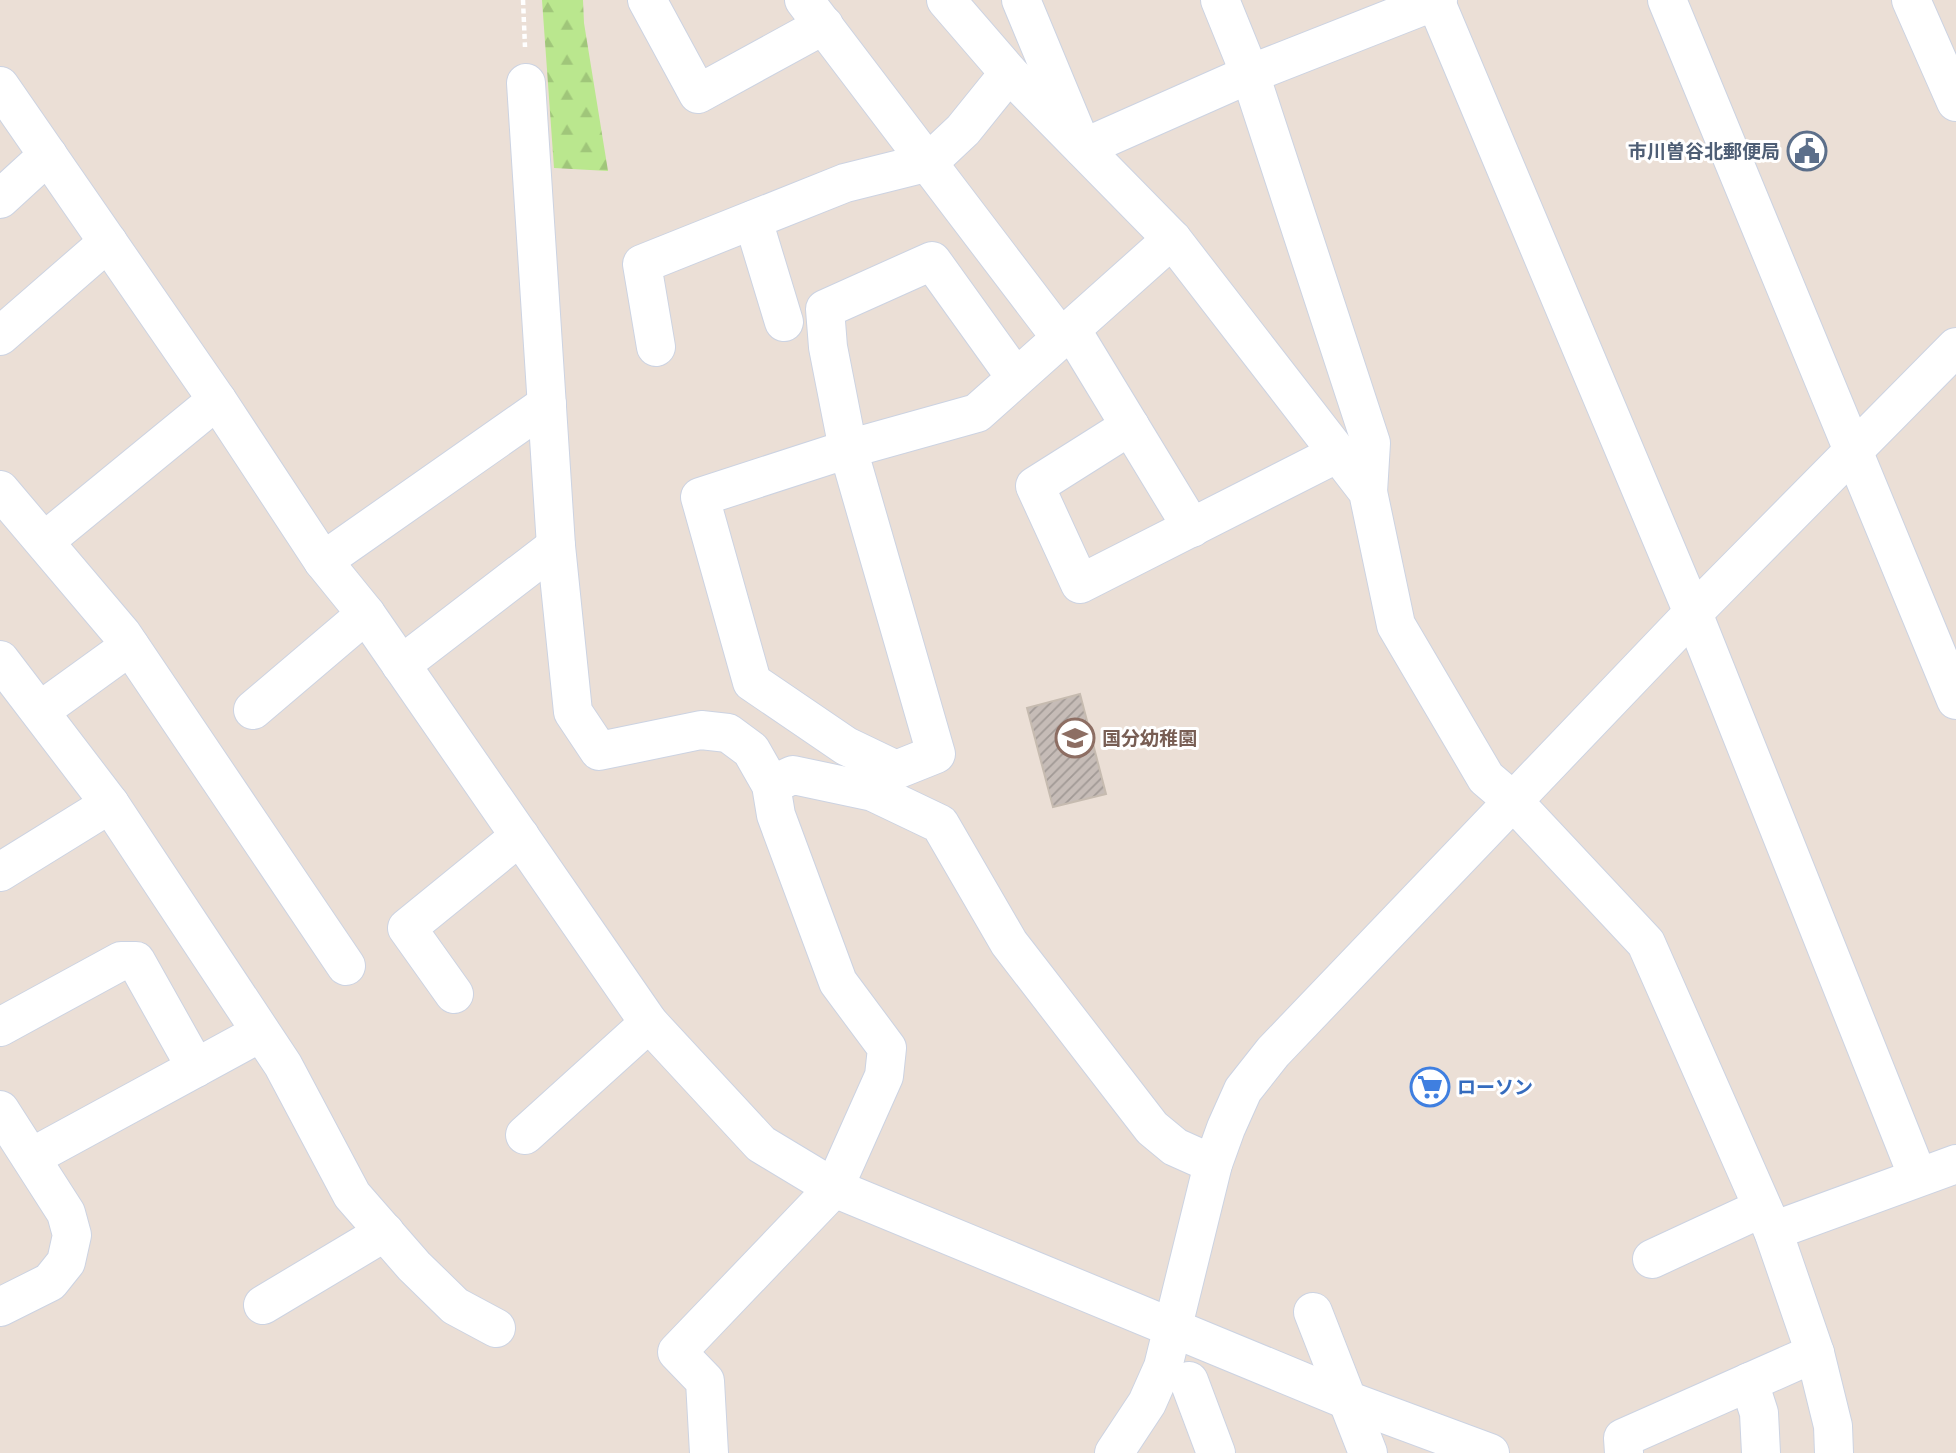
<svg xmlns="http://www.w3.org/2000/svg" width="1956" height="1453" font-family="Inter,'Noto Sans JP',sans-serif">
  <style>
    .forest { fill: url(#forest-firs) }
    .building { fill: url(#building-hatch); stroke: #c6bbb0; stroke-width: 2 }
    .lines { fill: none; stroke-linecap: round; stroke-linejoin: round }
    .minor-casing { stroke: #ccd3e2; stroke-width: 40 }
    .path { stroke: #fff; stroke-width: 4.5; stroke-dasharray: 5 3.5; stroke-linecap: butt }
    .minor { stroke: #fff; stroke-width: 38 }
    .labels { text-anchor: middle; stroke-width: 6; stroke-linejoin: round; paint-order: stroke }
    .service-label { font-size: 19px; font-weight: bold; fill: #4e5e75; stroke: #fff; text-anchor: end }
    .education-label { font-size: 19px; font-weight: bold; fill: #785e54; stroke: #fff; text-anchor: start }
    .shop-label { font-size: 19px; font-weight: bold; fill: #366cbe; stroke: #fff; text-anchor: start }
  </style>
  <defs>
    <pattern id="forest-firs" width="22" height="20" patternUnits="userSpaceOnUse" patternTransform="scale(1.75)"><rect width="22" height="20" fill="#bae78e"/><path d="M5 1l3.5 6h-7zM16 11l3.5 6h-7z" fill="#a0c67a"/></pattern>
    <pattern id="building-hatch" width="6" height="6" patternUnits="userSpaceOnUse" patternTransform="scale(1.75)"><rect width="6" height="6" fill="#c6bcb7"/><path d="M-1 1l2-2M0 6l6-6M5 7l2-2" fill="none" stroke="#a19995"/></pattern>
  </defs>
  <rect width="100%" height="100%" fill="#ebdfd6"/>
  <path class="forest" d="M542,0h41l1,23 24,148 -54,-3z"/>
  <path class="building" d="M1080,694l26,100 -53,13 -26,-99z"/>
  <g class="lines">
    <defs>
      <g id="minor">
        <path d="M647,0l51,94 126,-69"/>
        <path d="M804,0l257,338"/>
        <path d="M946,0l63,73 163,166 196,253 28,133 90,153 27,23 133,142 127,288 42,122 18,73 1,27"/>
        <path d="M1021,0l54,130"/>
        <path d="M1220,0l30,74 121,369 -3,49"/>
        <path d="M1435,0l258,613 225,564"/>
        <path d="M1667,0l289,700"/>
        <path d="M1911,0l45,102"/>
        <path d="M526,83l30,463 17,166 26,39 102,-21 27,3 23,17 20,35 5,30 62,167 49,66 -3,28 -50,112 -157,164 28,29 4,72"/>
        <path d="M0,86l217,314 106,161 43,53 283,409 112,121 73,44 513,212 143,53"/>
        <path d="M1083,148l167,-74 188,-74"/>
        <path d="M0,199l48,-44"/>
        <path d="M753,220l31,102"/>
        <path d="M1071,329l121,199"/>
        <path d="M0,336l108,-94"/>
        <path d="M656,347l-14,-83 203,-81 84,-21 34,-32 46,-57"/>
        <path d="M1016,378l-84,-117 -107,48 3,38 20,102 88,305 -40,16 -50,-24 -94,-64 -52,-185 148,-48 129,-36 195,-174"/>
        <path d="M1130,426l-95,60 45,98 258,-131"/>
        <path d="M0,490l122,144 224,332"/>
        <path d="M46,540l171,-140"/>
        <path d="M323,561l224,-157"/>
        <path d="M0,660l110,144 173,261 69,130 62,71 41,40 41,22"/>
        <path d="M401,665l155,-119"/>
        <path d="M253,710l113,-96"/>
        <path d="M40,711l90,-65"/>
        <path d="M771,785l22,-10 80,17 67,32 69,119 143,185 23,19 38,17"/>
        <path d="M0,872l110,-68"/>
        <path d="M454,994l-47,-66 113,-92"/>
        <path d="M0,1027l121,-66h15l60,107"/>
        <path d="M0,1110l66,103 6,22 -6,27 -16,20 -50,25"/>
        <path d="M525,1135l124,-112"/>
        <path d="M32,1157l228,-124"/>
        <path d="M1773,1231l183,-67"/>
        <path d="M1652,1259l110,-51"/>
        <path d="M263,1305l122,-73"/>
        <path d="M1313,1312l55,141"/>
        <path d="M1189,1381l27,72"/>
        <path d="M1749,1382l10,31 2,40"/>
        <path d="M1114,1453l33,-50 16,-36 50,-203 13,-36 17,-38 30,-38 420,-439 263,-266"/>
        <path d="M1624,1453l-1,-15 192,-85"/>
      </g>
    </defs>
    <use href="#minor" class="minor-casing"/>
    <path class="path" d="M523,0l2,47"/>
    <use href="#minor" class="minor"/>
  </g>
  <defs>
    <symbol id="civic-ring" viewBox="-11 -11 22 22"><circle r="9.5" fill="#fff" stroke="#5c6f8a" stroke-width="1.5"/><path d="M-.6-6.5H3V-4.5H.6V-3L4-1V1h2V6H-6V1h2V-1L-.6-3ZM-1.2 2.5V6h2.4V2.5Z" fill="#5c6f8a"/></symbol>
    <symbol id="school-ring" viewBox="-11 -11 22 22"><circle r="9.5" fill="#fff" stroke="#8d6e63" stroke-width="1.5"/><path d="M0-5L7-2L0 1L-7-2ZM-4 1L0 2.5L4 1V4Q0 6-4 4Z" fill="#8d6e63"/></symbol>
    <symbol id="supermarket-ring" viewBox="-11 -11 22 22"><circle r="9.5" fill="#fff" stroke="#3f7fe0" stroke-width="1.5"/><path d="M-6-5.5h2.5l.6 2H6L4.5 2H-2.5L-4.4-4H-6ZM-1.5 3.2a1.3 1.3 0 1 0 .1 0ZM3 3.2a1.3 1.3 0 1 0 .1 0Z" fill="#3f7fe0"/></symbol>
  </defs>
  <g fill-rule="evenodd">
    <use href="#civic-ring" x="1785" y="129" width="44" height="44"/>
    <use href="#school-ring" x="1053" y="716" width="44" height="44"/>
    <use href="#supermarket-ring" x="1408" y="1065" width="44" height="44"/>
  </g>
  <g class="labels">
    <g class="service-label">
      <text x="1780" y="158">市川曽谷北郵便局</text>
    </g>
    <g class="education-label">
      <text x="1102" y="745">国分幼稚園</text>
    </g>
    <g class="shop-label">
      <text x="1457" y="1094">ローソン</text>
    </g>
  </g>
</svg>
